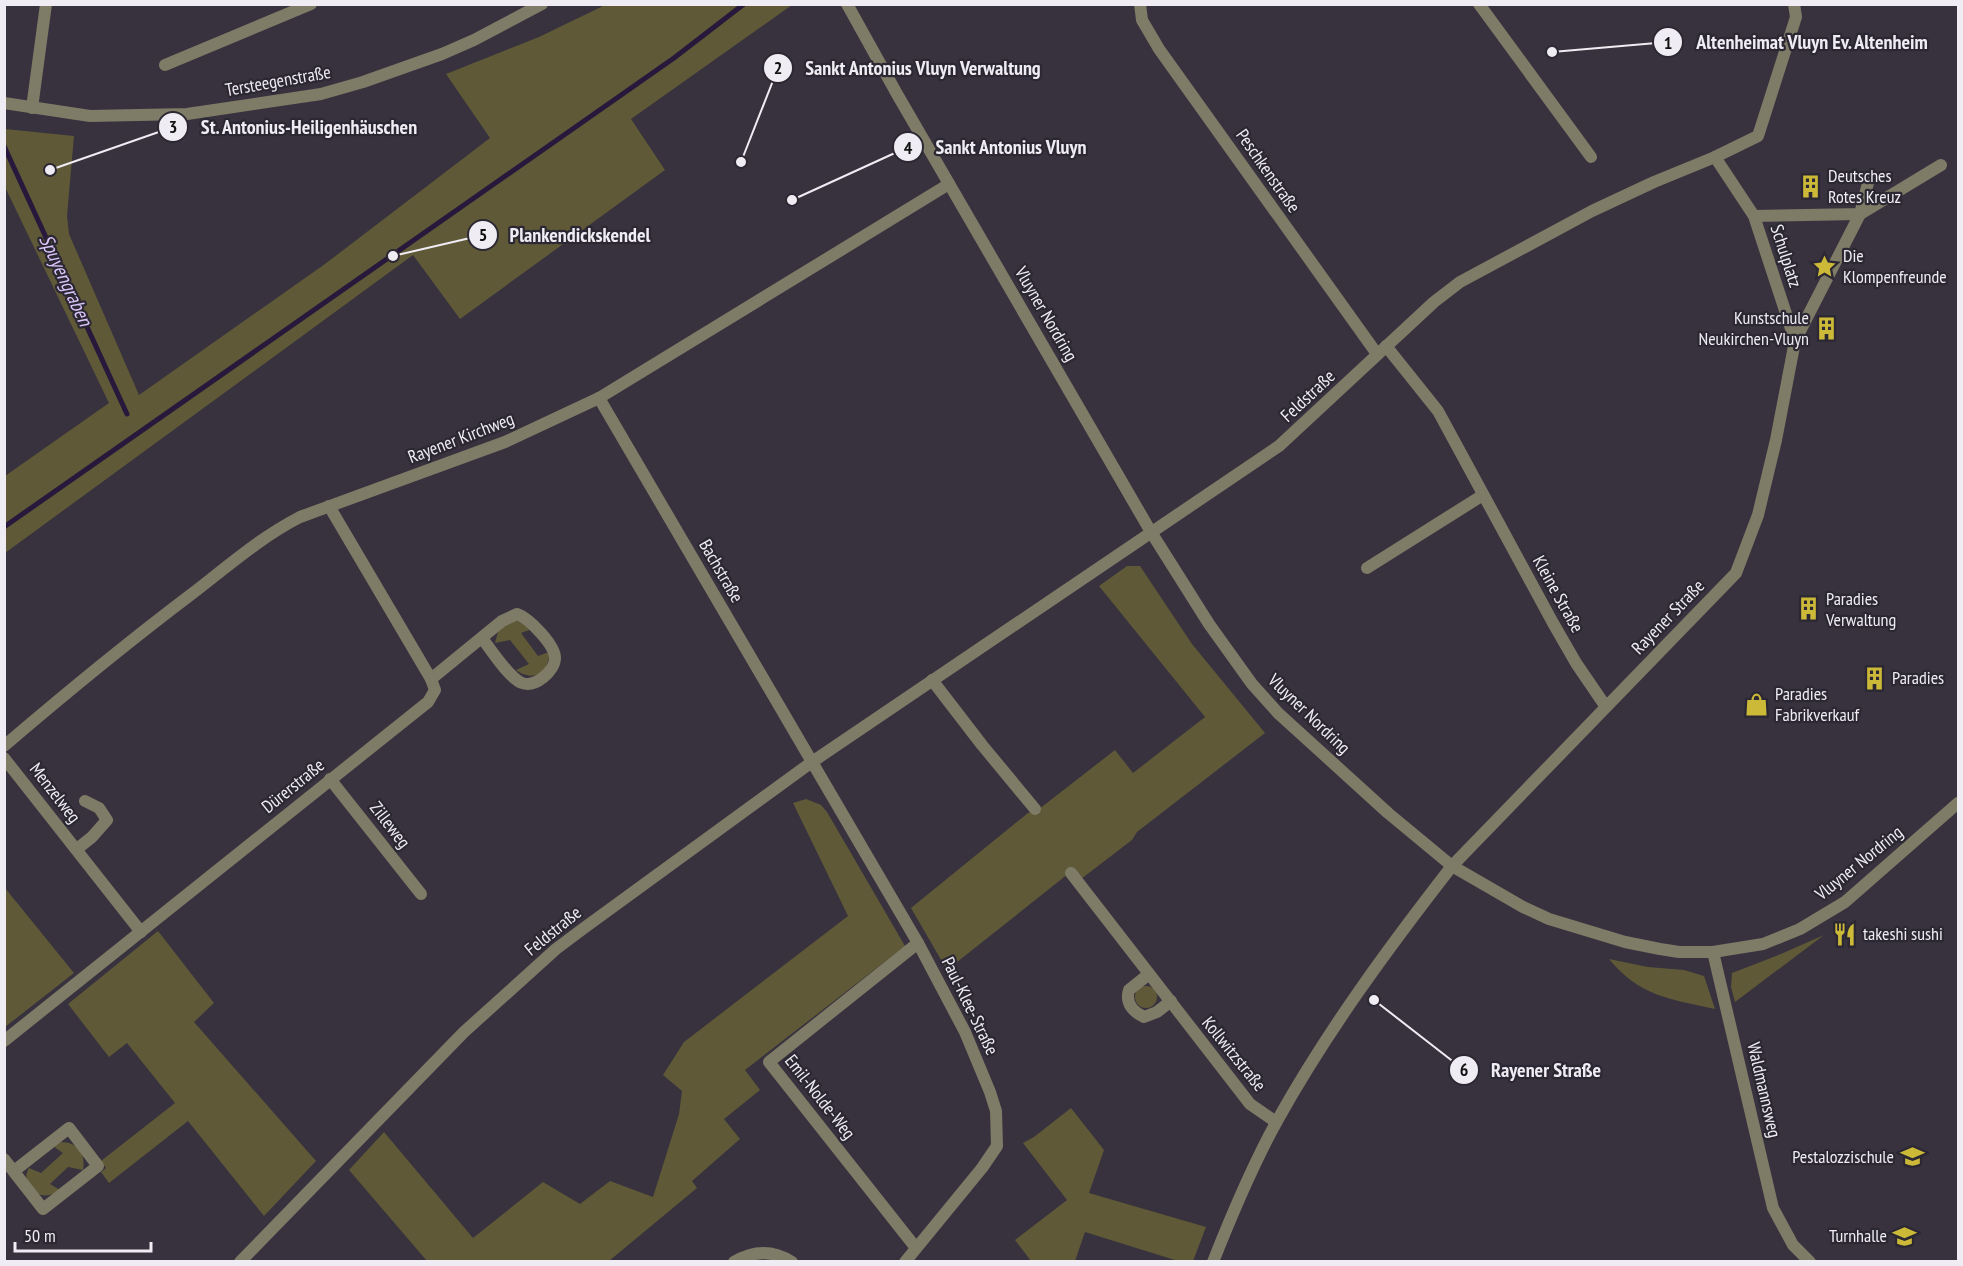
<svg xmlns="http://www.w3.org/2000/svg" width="1963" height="1266" font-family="'PT Sans Narrow',sans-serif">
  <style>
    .green { fill: #5f5937 }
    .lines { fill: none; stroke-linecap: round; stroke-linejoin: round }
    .stream { stroke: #28183b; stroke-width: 5 }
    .minor { stroke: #7e7b67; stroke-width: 12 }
    .tertiary { stroke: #7e7b67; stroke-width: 12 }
    .labels { text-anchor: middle; stroke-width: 4.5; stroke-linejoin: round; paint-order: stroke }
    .street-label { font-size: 18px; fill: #efecf3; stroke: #2c2833 }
    .poi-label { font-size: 18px; fill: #efecf3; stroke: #2c2833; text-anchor: start }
    .water-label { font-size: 20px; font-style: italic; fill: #dac5fa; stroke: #2c2833 }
    .leader { fill: none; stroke: #efecf3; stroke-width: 2 }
    .callout-dot { fill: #efecf3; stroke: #2c2833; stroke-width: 2 }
    .mark-label { font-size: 18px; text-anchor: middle; font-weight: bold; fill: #111 }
    .callout-label { font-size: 20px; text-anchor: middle; font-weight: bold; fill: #efecf3; stroke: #2c2833; stroke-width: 4.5; stroke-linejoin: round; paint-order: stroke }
  </style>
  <rect width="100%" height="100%" fill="#37323e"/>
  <g class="green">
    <path d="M605,5h187l-161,114 34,51 -205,149 -47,-64 -408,298v-77l104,-73 -104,-216v-58l69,7 -7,80 2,18 70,161 186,-131 165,-126 -44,-64 93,-37z"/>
    <path d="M1127,566h13l52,78 73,89 -128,99 -5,8 -51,39 -8,-9 -126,100 -36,-62 117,-95 15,-7 72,-56 18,23 72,-56 -106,-131z"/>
    <path d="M513,619l9,1 10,9 -11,4 17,23 11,-4c1,20 -16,31 -33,18l13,-6 -19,-24 -15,3 4,-15z"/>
    <path d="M806,799l15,6 6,7 78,134 -160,124 15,20 -36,29 16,20 -48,42 5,7 -88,73h-182l-78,-91 35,-38 89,106 70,-56 37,22 30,-23 43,16 26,-83 3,-23 -19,-16 21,-33 164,-126 -55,-113z"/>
    <path d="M5,888l69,85 -69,54h-1z"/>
    <path d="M158,931l56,72 -20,19 122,139 -52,55 -76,-95 -79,62 -8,-11 5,-4 -5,-7 74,-58 -48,-60 -18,14 -41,-53z"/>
    <path d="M1824,935l-89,67 -4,-15 1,-14 44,-17z"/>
    <path d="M1609,959l39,8 36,3 20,6 11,33c-45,-10 -76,-13 -106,-50z"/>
    <circle cx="1146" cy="997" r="11"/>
    <path d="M1071,1108l33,42 -15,43 117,34 -13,34h-15l-93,-29 -10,29h-44l-16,-21 52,-40 -44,-57 11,-6z"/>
    <path d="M61,1142c17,0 25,12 22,28l-15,-3 -18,17 10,6c-21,16 -41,-7 -31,-22l12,5 22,-20 -10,-7z"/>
  </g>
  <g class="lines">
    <g class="stream">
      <path d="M4,146l123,268"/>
      <path d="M4,527l670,-469 70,-54"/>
    </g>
    <g class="minor">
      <path d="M1140,4l2,16 17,29 218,305"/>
      <path d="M1479,4l112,153"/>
      <path d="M165,65l146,-61"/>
      <path d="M32,108l14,-104"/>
      <path d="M1715,157l39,59 41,125"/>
      <path d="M1754,216l106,-2 81,-49"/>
      <path d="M1386,346l52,65 115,212 23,40 30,44"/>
      <path d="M599,398l319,545 47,89 25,60 6,19 1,35 -15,22 -77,94"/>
      <path d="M1367,568l116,-73"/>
      <path d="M431,679l71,-58 15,-7c12,4 38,31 38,44 0,13 -20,30 -33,25 -13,-5 -31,-33 -40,-45"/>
      <path d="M932,680l50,65 53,64"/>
      <path d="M4,746c62,-53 124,-104 189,-153 35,-27 68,-56 107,-76l205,-75 94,-44 350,-214"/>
      <path d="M4,758l137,174"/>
      <path d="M330,779l91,115"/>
      <path d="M77,849l15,-12 15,-17 -8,-12 -14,-7"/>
      <path d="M1452,866l284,-293 22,-58 18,-75 19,-99 65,-127 8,-31"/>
      <path d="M1071,873l179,231 26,18"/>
      <path d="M1713,952l60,256 20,37 17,17"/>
      <path d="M1149,974l-20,16c-4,13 4,22 15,27l13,-5 14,-11"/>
      <path d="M4,1041l424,-339 7,-12 -4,-11 -102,-173"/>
      <path d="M4,1159l39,50 55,-43 -29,-38 -55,43"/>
      <path d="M916,1248l-147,-186 149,-119"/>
      <path d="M240,1262l224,-230 92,-83 28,-21 228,-166 467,-316 155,-144 26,-20 132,-71 62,-29 61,-25 43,-21 38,-119 -2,-13"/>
      <path d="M734,1262c20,-12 39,-12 58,0"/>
    </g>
    <g class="tertiary">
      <path d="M847,4l50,90 254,438 58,92 43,60 26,29 110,100 64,53 71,41 26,12 76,23 35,7 19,3h34l50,-8 37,-15 45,-27 113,-99"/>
      <path d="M4,103l86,13 97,-2 134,-20 42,-12 79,-28 32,-14 68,-36"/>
      <path d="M1213,1262c19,-48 39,-96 64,-141 50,-90 112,-174 175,-255"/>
    </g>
  </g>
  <defs>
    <symbol id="building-bare" viewBox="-9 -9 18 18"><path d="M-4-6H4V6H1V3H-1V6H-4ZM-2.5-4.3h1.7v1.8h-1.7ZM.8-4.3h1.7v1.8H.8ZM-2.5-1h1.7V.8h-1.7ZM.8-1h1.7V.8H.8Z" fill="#ccb938" stroke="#2c2833" stroke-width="2.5" paint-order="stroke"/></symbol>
    <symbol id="sight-bare" viewBox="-9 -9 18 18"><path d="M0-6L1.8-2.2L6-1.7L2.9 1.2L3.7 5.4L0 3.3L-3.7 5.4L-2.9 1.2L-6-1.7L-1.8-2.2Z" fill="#ccb938" stroke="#2c2833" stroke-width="2.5" paint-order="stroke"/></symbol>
    <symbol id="shop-bare" viewBox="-9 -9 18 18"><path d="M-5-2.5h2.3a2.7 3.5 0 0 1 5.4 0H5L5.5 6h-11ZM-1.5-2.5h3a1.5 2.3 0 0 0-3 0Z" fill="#ccb938" stroke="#2c2833" stroke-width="2.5" paint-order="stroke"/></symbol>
    <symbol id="restaurant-bare" viewBox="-9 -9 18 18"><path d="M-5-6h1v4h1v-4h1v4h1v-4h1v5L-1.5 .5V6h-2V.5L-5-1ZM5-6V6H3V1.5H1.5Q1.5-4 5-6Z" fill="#ccb938" stroke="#2c2833" stroke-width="2.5" paint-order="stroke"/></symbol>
    <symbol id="school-bare" viewBox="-9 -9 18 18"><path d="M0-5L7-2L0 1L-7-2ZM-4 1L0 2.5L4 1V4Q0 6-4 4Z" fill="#ccb938" stroke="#2c2833" stroke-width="2.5" paint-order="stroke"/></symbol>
  </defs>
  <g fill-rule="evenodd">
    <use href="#building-bare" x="1794" y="170" width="33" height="33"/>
    <use href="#sight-bare" x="1808" y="250" width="33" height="33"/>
    <use href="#building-bare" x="1810" y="312" width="33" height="33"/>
    <use href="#building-bare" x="1792" y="592" width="33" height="33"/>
    <use href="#building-bare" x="1858" y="662" width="33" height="33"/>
    <use href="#shop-bare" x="1740" y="688" width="33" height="33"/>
    <use href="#restaurant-bare" x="1828" y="918" width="33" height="33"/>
    <use href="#school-bare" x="1896" y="1140" width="33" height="33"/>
    <use href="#school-bare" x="1888" y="1220" width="33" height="33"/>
  </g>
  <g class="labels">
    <g class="street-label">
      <text transform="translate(278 81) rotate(-10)" y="6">Tersteegenstraße</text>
      <text transform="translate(1268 171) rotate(55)" y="6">Peschkenstraße</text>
      <text transform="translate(1786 256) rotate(72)" y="6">Schulplatz</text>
      <text transform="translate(1046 314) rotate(60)" y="6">Vluyner Nordring</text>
      <text transform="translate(1308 396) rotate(-43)" y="6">Feldstraße</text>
      <text transform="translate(461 438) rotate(-21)" y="6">Rayener Kirchweg</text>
      <text transform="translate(721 571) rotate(60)" y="6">Bachstraße</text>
      <text transform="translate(1558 594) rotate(61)" y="6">Kleine Straße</text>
      <text transform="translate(1668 617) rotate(-46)" y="6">Rayener Straße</text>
      <text transform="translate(1309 714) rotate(44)" y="6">Vluyner Nordring</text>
      <text transform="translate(293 786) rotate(-39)" y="6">Dürerstraße</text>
      <text transform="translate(55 793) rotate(52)" y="6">Menzelweg</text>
      <text transform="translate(390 825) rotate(52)" y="6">Zilleweg</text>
      <text transform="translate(1859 863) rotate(-39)" y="6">Vluyner Nordring</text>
      <text transform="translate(553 931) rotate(-39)" y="6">Feldstraße</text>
      <text transform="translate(970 1006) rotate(64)" y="6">Paul-Klee-Straße</text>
      <text transform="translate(1234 1054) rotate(51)" y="6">Kollwitzstraße</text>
      <text transform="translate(1764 1090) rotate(77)" y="6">Waldmannsweg</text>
      <text transform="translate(820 1097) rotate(52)" y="6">Emil-Nolde-Weg</text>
    </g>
    <g class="poi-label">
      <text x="1828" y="182">Deutsches<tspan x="1828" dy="21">Rotes Kreuz</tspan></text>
      <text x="1843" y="262">Die<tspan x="1843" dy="21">Klompenfreunde</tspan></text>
      <text x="1809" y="324" text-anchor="end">Kunstschule<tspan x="1809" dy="21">Neukirchen-Vluyn</tspan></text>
      <text x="1826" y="605">Paradies<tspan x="1826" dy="21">Verwaltung</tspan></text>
      <text x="1892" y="684">Paradies</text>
      <text x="1775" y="700">Paradies<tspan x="1775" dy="21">Fabrikverkauf</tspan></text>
      <text x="1863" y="940">takeshi sushi</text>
      <text x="1894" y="1163" text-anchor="end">Pestalozzischule</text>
      <text x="1887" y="1242" text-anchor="end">Turnhalle</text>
    </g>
    <g class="water-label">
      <text transform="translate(66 280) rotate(65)" y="7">Spuyengraben</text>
    </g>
  </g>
  <path class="leader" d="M1552 52L1668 42M741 162L778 68M50 170L173 127M792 200L908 147M393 256L483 235M1374 1000L1464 1070"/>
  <g class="callout-dot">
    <circle cx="1552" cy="52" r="6"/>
    <circle cx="741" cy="162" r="6"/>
    <circle cx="50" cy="170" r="6"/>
    <circle cx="792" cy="200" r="6"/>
    <circle cx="393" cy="256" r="6"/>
    <circle cx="1374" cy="1000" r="6"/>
    <circle cx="1668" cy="42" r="15"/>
    <circle cx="778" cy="68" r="15"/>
    <circle cx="173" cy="127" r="15"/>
    <circle cx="908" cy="147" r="15"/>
    <circle cx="483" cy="235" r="15"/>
    <circle cx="1464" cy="1070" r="15"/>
  </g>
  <g class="mark-label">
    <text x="1668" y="49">1</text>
    <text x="778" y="74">2</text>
    <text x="173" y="133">3</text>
    <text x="908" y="154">4</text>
    <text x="483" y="241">5</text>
    <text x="1464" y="1076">6</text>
  </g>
  <g class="callout-label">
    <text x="1812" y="49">Altenheimat Vluyn Ev. Altenheim</text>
    <text x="923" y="75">Sankt Antonius Vluyn Verwaltung</text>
    <text x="309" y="134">St. Antonius-Heiligenhäuschen</text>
    <text x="1011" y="154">Sankt Antonius Vluyn</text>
    <text x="580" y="242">Plankendickskendel</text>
    <text x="1546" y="1077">Rayener Straße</text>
  </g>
  <rect width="1963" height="1266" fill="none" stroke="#efecf3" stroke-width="12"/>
  <path d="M15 1242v9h136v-9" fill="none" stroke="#efecf3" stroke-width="3"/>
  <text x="24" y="1242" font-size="18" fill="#efecf3" stroke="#2c2833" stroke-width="4.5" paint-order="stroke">50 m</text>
</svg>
